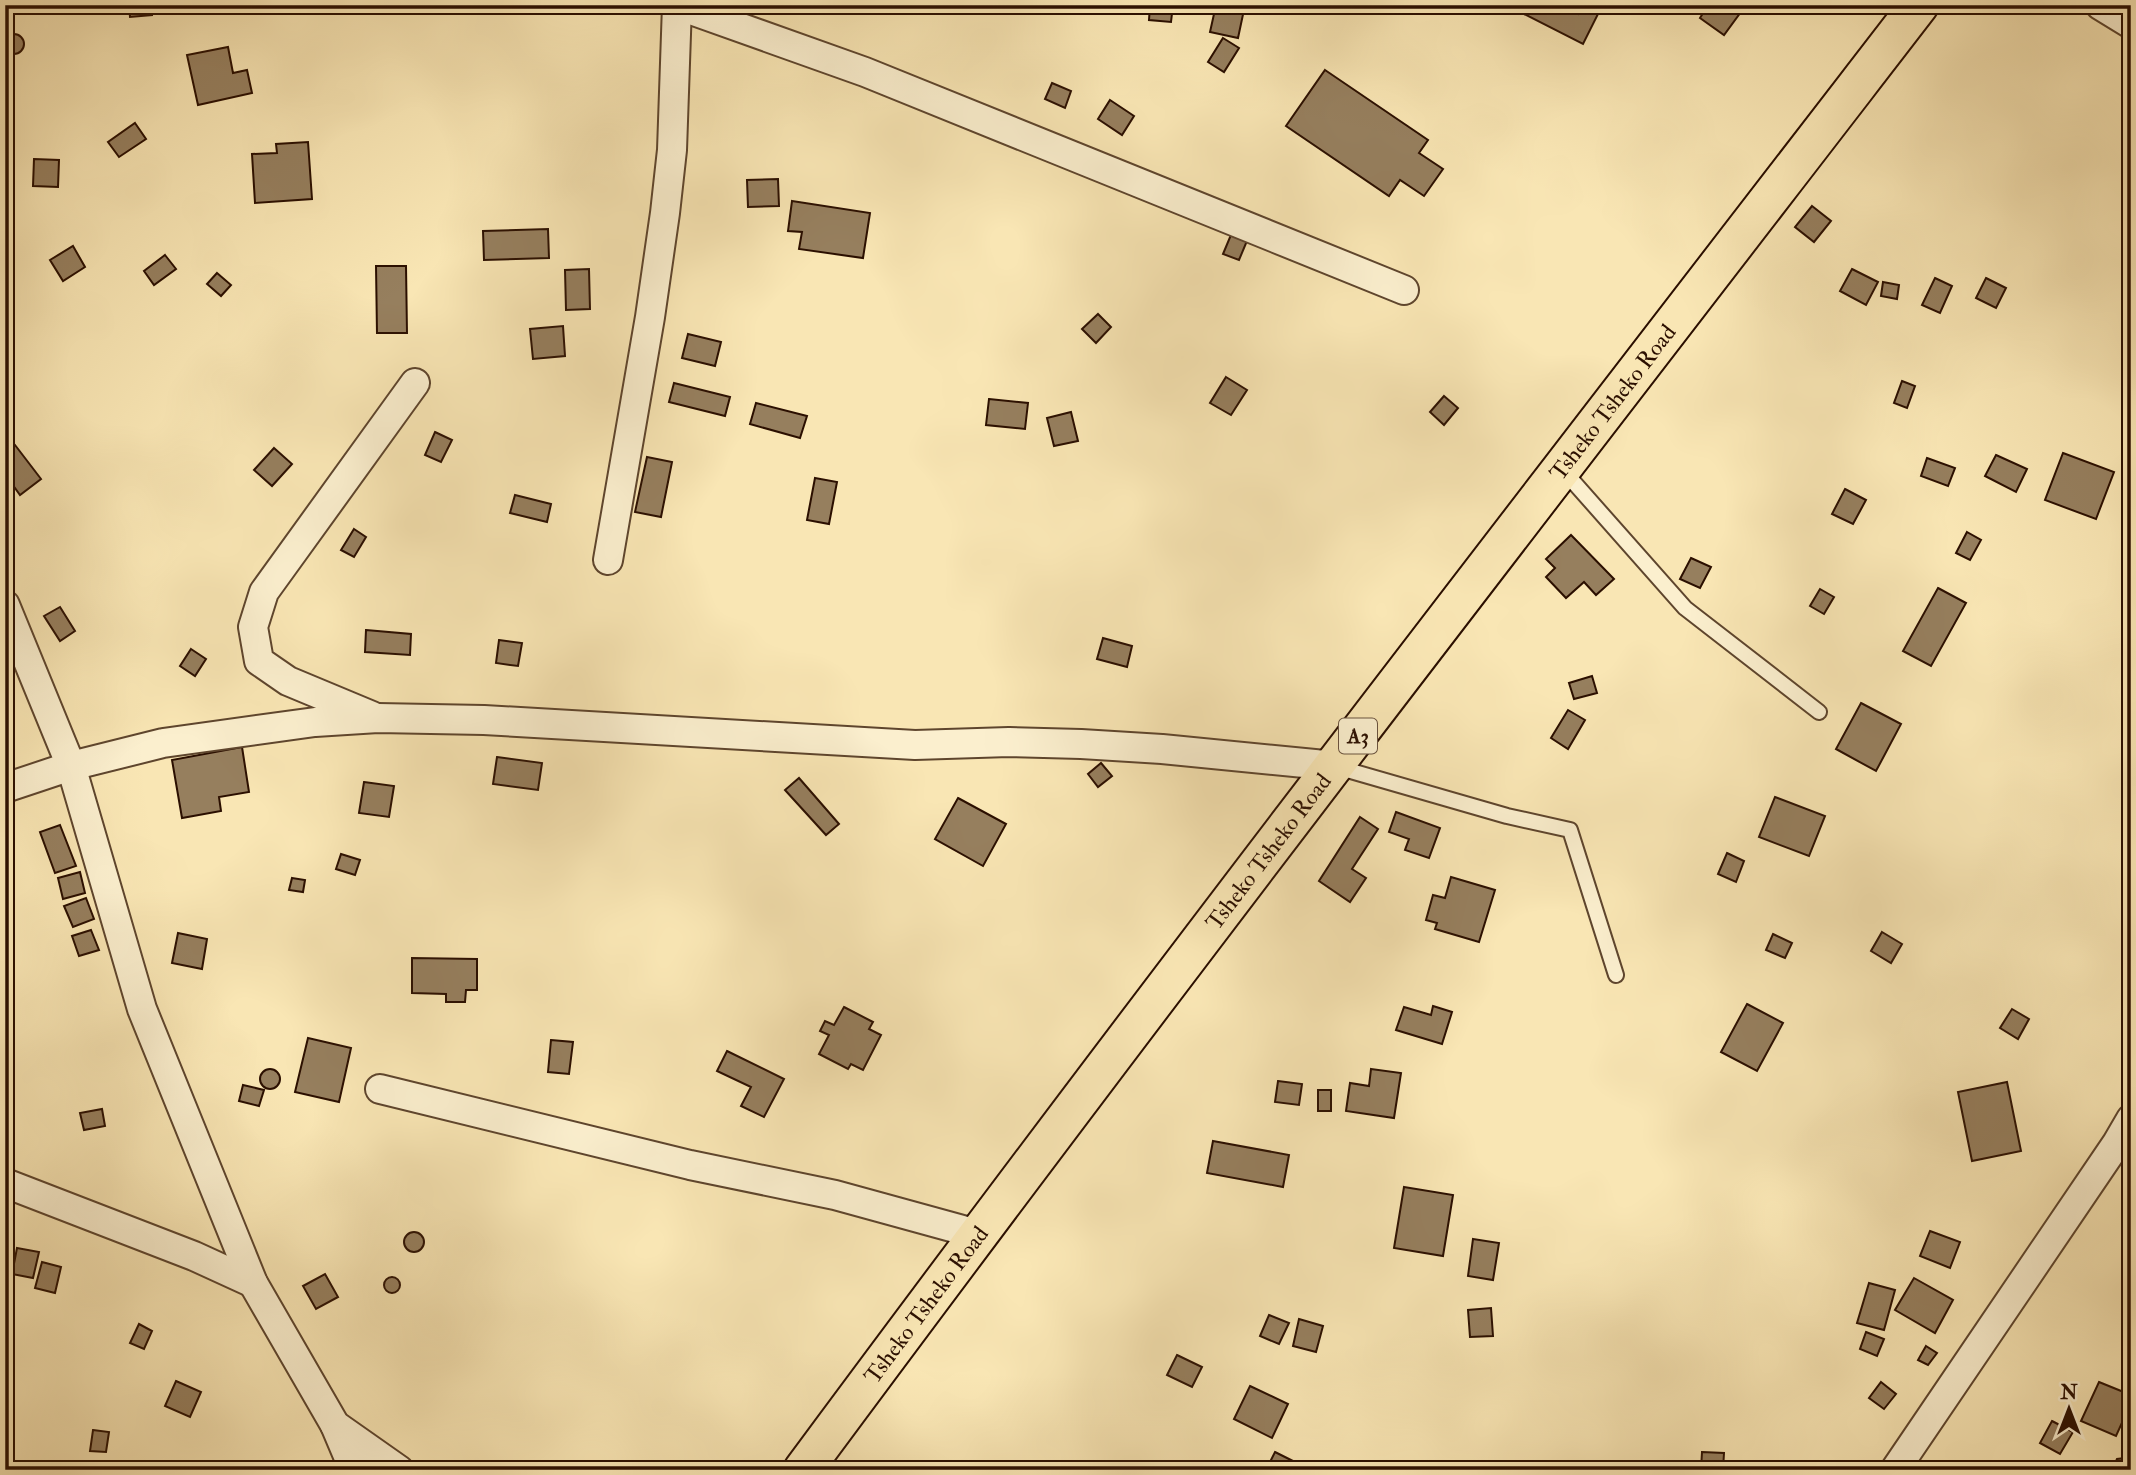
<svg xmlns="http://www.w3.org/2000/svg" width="2136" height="1475" font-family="'IM FELL Double Pica',serif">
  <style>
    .building { fill: #967f5e; stroke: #2b0f00; stroke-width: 2 }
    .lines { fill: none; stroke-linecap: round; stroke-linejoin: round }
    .service-casing { stroke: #5e452d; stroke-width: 18 }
    .minor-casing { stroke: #5e452d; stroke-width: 32 }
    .trunk-casing { stroke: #2b0f00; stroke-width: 42 }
    .service { stroke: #fbefce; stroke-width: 14 }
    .minor { stroke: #fbefce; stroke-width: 28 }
    .trunk { stroke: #f9e6b4; stroke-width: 38 }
    .labels { text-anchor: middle; stroke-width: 5; stroke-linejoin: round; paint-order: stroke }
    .shield { fill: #fbefce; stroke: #69523e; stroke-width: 2 }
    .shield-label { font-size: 21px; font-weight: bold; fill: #2b0f00 }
    .street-label { font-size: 23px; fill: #2b0f00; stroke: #fbefce }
  </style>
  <rect width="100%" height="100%" fill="#f9e6b4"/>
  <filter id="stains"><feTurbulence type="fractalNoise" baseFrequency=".00286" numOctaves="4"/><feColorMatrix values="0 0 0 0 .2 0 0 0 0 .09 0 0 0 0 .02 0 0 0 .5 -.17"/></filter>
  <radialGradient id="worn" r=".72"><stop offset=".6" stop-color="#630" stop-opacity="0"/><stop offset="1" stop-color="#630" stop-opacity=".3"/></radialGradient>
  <g class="building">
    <path d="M129,5h22l1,10 -22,2z"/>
    <path d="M1150,5h23l-2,17 -22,-2z"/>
    <path d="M1216,5h29l-7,33 -28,-6z"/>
    <path d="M1528,5h33l17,9 5,-9h4l12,7 -16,32 -59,-30z"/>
    <path d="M1708,5h38l-22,30 -24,-17z"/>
    <circle cx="14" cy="44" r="10"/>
    <path d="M1223,38l16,10 -15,24 -16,-10z"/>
    <path d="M228,47l5,26 14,-3 5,23 -54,12 -11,-50z"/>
    <path d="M1325,70l103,70 -9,13 24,16 -19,27 -24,-16 -11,16 -103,-70z"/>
    <path d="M1052,83l19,8 -6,17 -20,-9z"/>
    <path d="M1110,100l24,16 -12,19 -24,-16z"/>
    <path d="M135,123l11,16 -27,18 -11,-15z"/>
    <path d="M308,142l4,57 -57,4 -3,-49 25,-1 -1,-9z"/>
    <path d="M34,159l25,1 -1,27 -25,-1z"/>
    <path d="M778,179l1,27 -31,1 -1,-27z"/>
    <path d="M792,201l78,12 -7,45 -64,-9 3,-17 -14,-1z"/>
    <path d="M1812,206l19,15 -17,21 -19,-15z"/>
    <path d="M548,229l1,29 -65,2 -1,-29z"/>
    <path d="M1233,230l16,6 -10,24 -16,-6z"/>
    <path d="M73,246l12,21 -22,14 -13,-21z"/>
    <path d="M165,255l11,14 -22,16 -10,-14z"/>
    <path d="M376,266h30l1,67h-30z"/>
    <path d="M589,269l1,40 -24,1 -1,-40z"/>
    <path d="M1852,269l26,13 -12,23 -26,-14z"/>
    <path d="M217,273l14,12 -10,11 -14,-12z"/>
    <path d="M1935,278l17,8 -12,27 -18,-8z"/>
    <path d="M1986,278l20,10 -10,20 -20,-10z"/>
    <path d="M1883,282l16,3 -2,14 -16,-3z"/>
    <path d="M1098,314l13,13 -15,16 -14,-14z"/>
    <path d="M563,326l2,30 -32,3 -3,-30z"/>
    <path d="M688,334l33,8 -6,24 -33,-8z"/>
    <path d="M1226,377l21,13 -16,25 -21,-12z"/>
    <path d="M1902,381l13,5 -8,22 -13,-5z"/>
    <path d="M674,383l56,14 -5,19 -56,-14z"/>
    <path d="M1444,396l14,12 -14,17 -14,-13z"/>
    <path d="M989,399l39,4 -3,26 -39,-4z"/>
    <path d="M756,403l51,13 -7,22 -50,-14z"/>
    <path d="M1071,412l7,29 -24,5 -7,-28z"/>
    <path d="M435,432l17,8 -11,22 -16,-7z"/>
    <path d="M15,445l26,34 -21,16 -15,-21v-22z"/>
    <path d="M274,448l18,16 -20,22 -18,-16z"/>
    <path d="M2063,453l51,19 -18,47 -51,-19z"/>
    <path d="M1996,455l31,14 -11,23 -31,-16z"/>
    <path d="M647,457l25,5 -11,55 -26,-5z"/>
    <path d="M1927,458l28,10 -7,18 -27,-10z"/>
    <path d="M815,478l22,4 -8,42 -22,-4z"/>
    <path d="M1845,489l21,11 -13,24 -21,-10z"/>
    <path d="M515,495l36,9 -4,18 -37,-9z"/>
    <path d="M354,529l12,8 -12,20 -13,-7z"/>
    <path d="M1967,532l14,8 -11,20 -14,-7z"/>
    <path d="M1571,535l43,44 -18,16 -12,-13 -18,16 -20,-21 9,-9 -9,-9z"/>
    <path d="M1691,558l20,9 -11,21 -20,-9z"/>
    <path d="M1938,588l28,15 -35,63 -28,-15z"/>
    <path d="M1820,589l14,8 -10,17 -14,-8z"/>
    <path d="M60,607l15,24 -15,10 -16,-25z"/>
    <path d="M366,630l45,4 -1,21 -45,-3z"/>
    <path d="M1103,638l29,8 -5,21 -30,-8z"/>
    <path d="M499,640l23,3 -4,23 -22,-3z"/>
    <path d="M191,649l15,10 -11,17 -15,-10z"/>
    <path d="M1592,676l5,17 -23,6 -5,-16z"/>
    <path d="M1861,703l40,21 -25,47 -40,-22z"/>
    <path d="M1568,710l17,10 -17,29 -17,-11z"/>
    <path d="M242,747l7,45 -30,5 2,14 -39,7 -10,-58z"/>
    <path d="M497,757l45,6 -4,27 -45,-6z"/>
    <path d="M1101,763l11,13 -14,11 -10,-13z"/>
    <path d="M799,778l40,46 -13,11 -41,-45z"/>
    <path d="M364,782l30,4 -5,31 -30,-4z"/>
    <path d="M1775,797l50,19 -16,40 -50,-19z"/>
    <path d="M958,798l48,26 -23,42 -48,-27z"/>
    <path d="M1396,812l44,16 -11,30 -24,-8 4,-11 -20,-7z"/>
    <path d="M1360,817l18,12 -26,40 14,9 -16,24 -31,-21z"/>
    <path d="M60,825l16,41 -21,7 -15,-41z"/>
    <path d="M1727,853l17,8 -8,21 -18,-8z"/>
    <path d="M341,854l19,6 -5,15 -19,-6z"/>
    <path d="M80,872l5,21 -22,6 -5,-21z"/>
    <path d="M1451,877l44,13 -16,52 -44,-13 2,-6 -11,-3 7,-25 12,3z"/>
    <path d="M292,878l13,2 -2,12 -14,-2z"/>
    <path d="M86,898l8,21 -21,8 -9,-21z"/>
    <path d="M91,930l8,20 -20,6 -7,-20z"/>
    <path d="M1882,932l20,12 -11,19 -20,-12z"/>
    <path d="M178,933l29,6 -5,30 -30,-6z"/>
    <path d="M1773,934l19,9 -7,15 -19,-8z"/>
    <path d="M412,958l65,1v31h-11l-1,12h-19v-8l-34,-1z"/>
    <path d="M1747,1004l36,19 -26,48 -36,-19z"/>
    <path d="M1433,1006l19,6 -10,32 -46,-14 8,-23 27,8z"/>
    <path d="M844,1007l29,15 -4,7 12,6 -18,35 -12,-6 -3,5 -29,-15 10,-19 -9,-4 5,-10 9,4z"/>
    <path d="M2012,1009l17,10 -11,20 -18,-11z"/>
    <path d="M308,1038l43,10 -12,54 -44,-10z"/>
    <path d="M551,1040l22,2 -4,32 -21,-2z"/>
    <path d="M727,1051l57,28 -20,38 -23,-11 10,-19 -34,-16z"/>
    <path d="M1371,1069l30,4 -7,45 -48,-7 4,-28 19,3z"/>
    <circle cx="270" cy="1079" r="10"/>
    <path d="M1278,1081l24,3 -3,21 -24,-3z"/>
    <path d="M2007,1082l14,69 -49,10 -14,-69z"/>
    <path d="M243,1085l21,5 -5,16 -20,-5z"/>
    <rect x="1318" y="1090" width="13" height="21"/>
    <path d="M102,1109l3,17 -21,4 -4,-17z"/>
    <path d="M1213,1141l76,14 -6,32 -76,-14z"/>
    <path d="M1404,1187l49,8 -10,61 -49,-8z"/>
    <path d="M1930,1231l30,11 -10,26 -30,-12z"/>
    <circle cx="414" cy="1242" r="10"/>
    <path d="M1473,1239l26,4 -6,37 -25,-4z"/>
    <path d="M17,1248l22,4 -6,26 -21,-4z"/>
    <path d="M42,1262l19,5 -6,26 -20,-5z"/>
    <path d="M325,1274l13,23 -22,12 -13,-23z"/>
    <circle cx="392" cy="1285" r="8"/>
    <path d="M1914,1278l39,22 -18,33 -40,-23z"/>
    <path d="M1869,1283l26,7 -11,40 -27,-7z"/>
    <path d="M1491,1308l2,28 -23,1 -2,-27z"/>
    <path d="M1269,1315l20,8 -10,21 -19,-8z"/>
    <path d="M1299,1319l24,7 -7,26 -23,-6z"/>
    <path d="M139,1324l13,7 -8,18 -14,-6z"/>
    <path d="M1866,1332l18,7 -7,17 -17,-7z"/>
    <path d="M1926,1346l11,7 -9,12 -10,-5z"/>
    <path d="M1177,1355l25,12 -10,20 -25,-12z"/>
    <path d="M176,1381l25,11 -11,25 -25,-11z"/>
    <path d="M1881,1382l15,12 -12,15 -15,-11z"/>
    <path d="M2099,1382l32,13v8l-15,33 -35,-15z"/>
    <path d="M1250,1386l38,18 -16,34 -38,-19z"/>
    <path d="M2052,1421l21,11 -13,22 -20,-11z"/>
    <path d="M93,1430l16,2 -3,20 -16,-1z"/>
    <path d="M1275,1452l22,11 -4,7h-27z"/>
    <path d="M1702,1452l22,1 -1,17h-22z"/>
    <path d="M2125,1458l6,3v9h-19l5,-11z"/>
  </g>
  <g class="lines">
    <defs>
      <g id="service">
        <path d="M1562,469l123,139 134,104"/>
        <path d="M1337,767l170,49 63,14 46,145"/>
      </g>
      <g id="minor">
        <path d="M677,5l188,67 539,218"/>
        <path d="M2100,5l31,19"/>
        <path d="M608,560l42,-243 15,-104 7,-63 5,-145"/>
        <path d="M5,605l66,161 71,243 111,274 82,142 64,45"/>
        <path d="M372,716l-84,-35 -29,-20 -6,-34 11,-35 151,-209"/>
        <path d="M5,788l66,-22 92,-23 152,-21 63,-4 106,2 431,25 94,-3 72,2 81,5 173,17"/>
        <path d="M380,1089l310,76 145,30 142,39"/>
        <path d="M5,1183l189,73 59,27"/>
        <path d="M335,1425l19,45"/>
        <path d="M1895,1470l222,-327 14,-24"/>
      </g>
      <g id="trunk">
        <path id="s1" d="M803,1470c365,-493 741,-979 1116,-1465"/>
      </g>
    </defs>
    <use href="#service" class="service-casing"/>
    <use href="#minor" class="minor-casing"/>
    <use href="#trunk" class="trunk-casing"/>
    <use href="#service" class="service"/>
    <use href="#minor" class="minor"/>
    <use href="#trunk" class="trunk"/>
  </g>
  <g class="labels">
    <rect class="shield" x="1339" y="718.5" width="38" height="35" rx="5"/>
    <g class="shield-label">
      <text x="1358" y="743">A3</text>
    </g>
    <g class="street-label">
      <text dy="8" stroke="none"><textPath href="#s1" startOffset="1340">Tsheko Tsheko Road</textPath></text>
      <text dy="8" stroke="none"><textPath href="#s1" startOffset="774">Tsheko Tsheko Road</textPath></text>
      <text dy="8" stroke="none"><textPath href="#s1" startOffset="206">Tsheko Tsheko Road</textPath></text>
    </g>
  </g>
  <rect width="2136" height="1475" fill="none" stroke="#f9e6b4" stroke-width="28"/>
  <rect x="7" y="7" width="2122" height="1461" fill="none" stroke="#2b0f00" stroke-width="3.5"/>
  <rect x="14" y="14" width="2108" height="1447" fill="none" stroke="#2b0f00" stroke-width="2"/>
  <g transform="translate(2069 1409)" stroke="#fbefce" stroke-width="5" paint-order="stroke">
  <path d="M0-5L12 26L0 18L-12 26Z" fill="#2b0f00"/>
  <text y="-10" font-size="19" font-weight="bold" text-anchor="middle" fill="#2b0f00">N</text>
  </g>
  <rect width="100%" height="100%" filter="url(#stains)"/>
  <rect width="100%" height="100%" fill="url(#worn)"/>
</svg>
